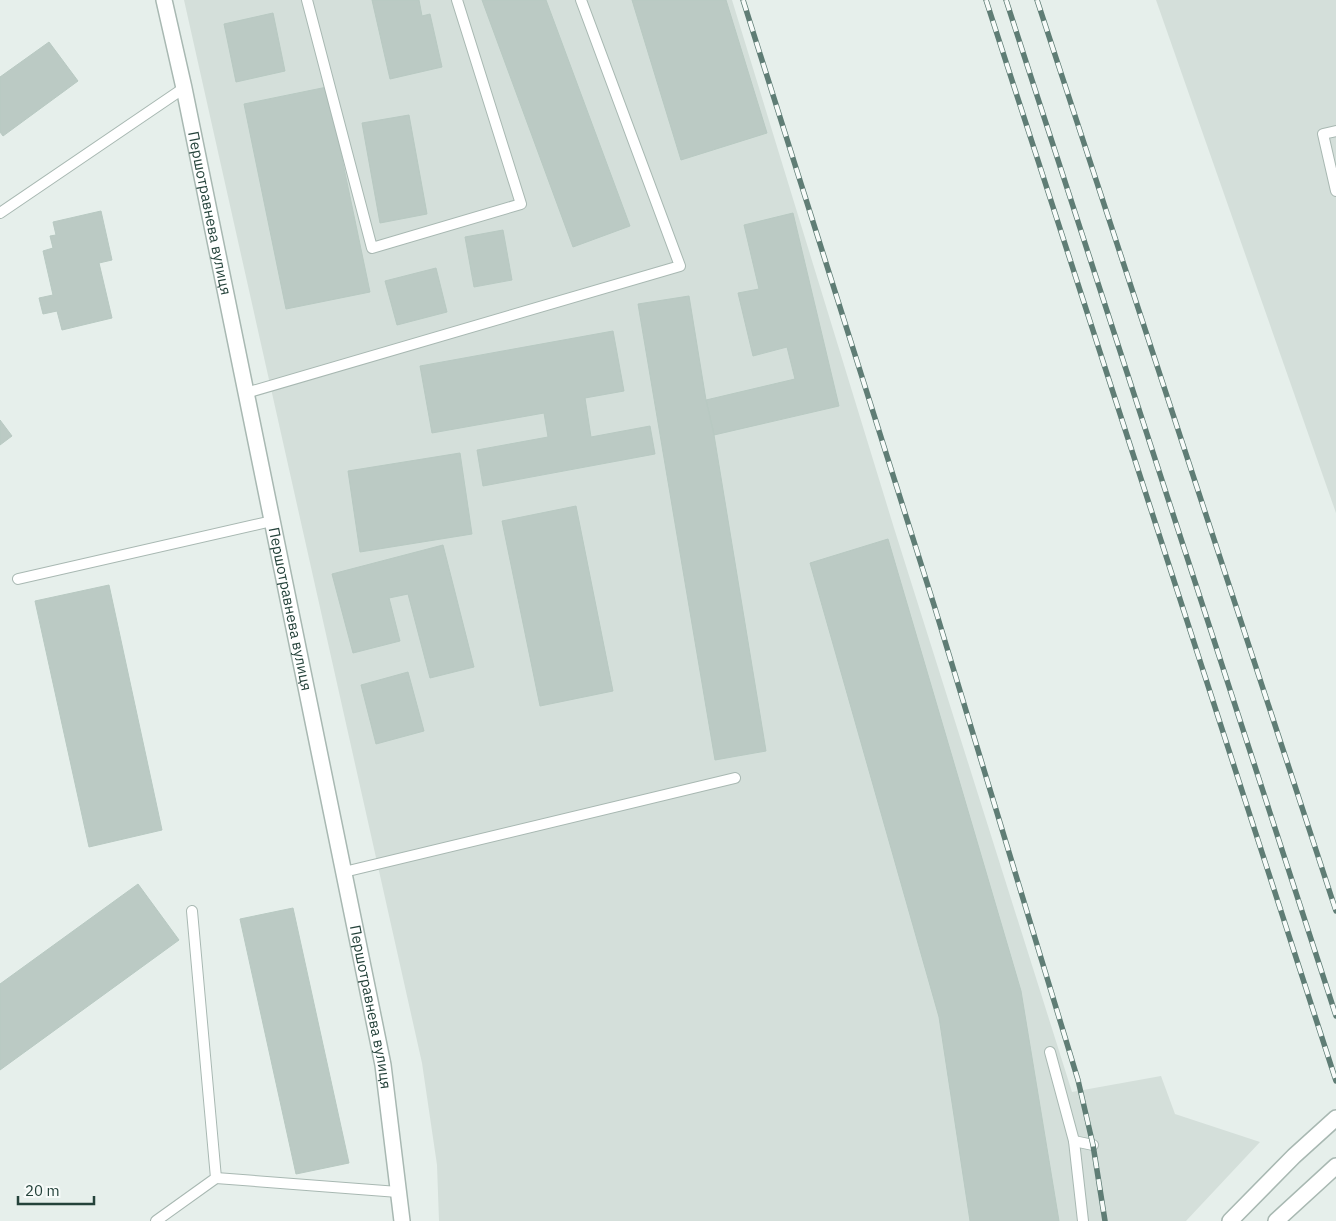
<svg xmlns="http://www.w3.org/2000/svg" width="1336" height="1221" font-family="'IBM Plex Sans',sans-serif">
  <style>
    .built { fill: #d4dfda }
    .building { fill: #bbcac4; stroke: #b8c9c2 }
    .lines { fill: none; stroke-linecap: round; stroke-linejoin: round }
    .service-casing { stroke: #a8b8b2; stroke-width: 12 }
    .tertiary-casing { stroke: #a8b8b2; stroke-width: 18 }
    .service { stroke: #fff; stroke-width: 10 }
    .tertiary { stroke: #fff; stroke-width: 15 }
    .rail-casing { stroke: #5f7d75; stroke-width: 5.5 }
    .rail { stroke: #f7fbf9; stroke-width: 4; stroke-dasharray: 11; stroke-linecap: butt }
    .labels { text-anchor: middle; stroke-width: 4; stroke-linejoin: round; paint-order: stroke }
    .street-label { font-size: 15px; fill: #24423a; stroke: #f7fbf9 }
  </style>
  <rect width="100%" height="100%" fill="#e6efeb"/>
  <g class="built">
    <path d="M184,0h548l162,528 178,564 89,-16 14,38 85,28 -74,79h-747l-2,-56 -15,-102z"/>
    <path d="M1156,0h180v513z"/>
  </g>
  <g class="building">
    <path d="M372,0h47l3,16 8,-2 12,53 -52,12z"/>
    <path d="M482,0h64l84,226 -57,21z"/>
    <path d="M632,0h94l41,133 -86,27z"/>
    <path d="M273,13l12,58 -49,11 -12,-58z"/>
    <path d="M49,42l29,39 -75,55 -3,-4v-55z"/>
    <path d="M327,87l43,205 -84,17 -42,-205z"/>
    <path d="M409,115l18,99 -47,9 -18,-100z"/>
    <path d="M101,211l11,49 -13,3 13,55 -50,12 -5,-19 -14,3 -4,-16 14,-3 -10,-44 10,-3 -3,-12 6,-1 -3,-13z"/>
    <path d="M793,213l46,193 -125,29 -8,-35 89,-21 -8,-32 -34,9 -15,-63 21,-4 -15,-64z"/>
    <path d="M503,230l9,50 -38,7 -9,-50z"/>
    <path d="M436,268l11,44 -50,13 -12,-44z"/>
    <path d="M689,296l17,104 8,35 52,316 -51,9 -77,-456z"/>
    <path d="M613,331l11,60 -39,7 6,39 59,-11 5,28 -172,32 -6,-36 71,-13 -4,-24 -112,20 -12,-67z"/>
    <path d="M0,420l12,16 -12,9z"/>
    <path d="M460,453l12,81 -112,18 -12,-81z"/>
    <path d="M576,506l37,185 -73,15 -38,-185z"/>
    <path d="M888,539l133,452 38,230h-89l-31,-204 -129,-454z"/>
    <path d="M443,545l31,122 -44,11 -22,-84 -19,4 11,43 -47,12 -21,-79z"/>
    <path d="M109,585l53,245 -73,17 -54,-246z"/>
    <path d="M408,672l16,59 -48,13 -15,-59z"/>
    <path d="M138,884l41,56 -179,130v-86z"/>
    <path d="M293,908l56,255 -53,11 -56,-255z"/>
  </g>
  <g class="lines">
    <defs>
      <g id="service">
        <path d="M307,0l65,248 149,-44 -64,-204"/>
        <path d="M1336,131l-13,3 13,57"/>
        <path d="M0,213l184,-125"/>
        <path d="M246,393l434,-127 -99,-266"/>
        <path d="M18,579l254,-58"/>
        <path d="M344,872l391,-94"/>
        <path d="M1050,1052l24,89 9,80"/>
        <path d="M1074,1141l19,4"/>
        <path d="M216,1178l182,14"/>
        <path d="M156,1221l60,-43 -24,-267"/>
      </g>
      <g id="tertiary">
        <path id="s1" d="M164,0l20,88 199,977 19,156"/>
        <path d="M1230,1221l64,-65 42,-38"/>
        <path d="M1276,1221l60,-55"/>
      </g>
    </defs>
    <use href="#service" class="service-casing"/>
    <use href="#tertiary" class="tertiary-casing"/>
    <use href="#service" class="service"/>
    <use href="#tertiary" class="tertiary"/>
    <defs>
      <g id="rail">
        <path d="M743,0l191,605 144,475 15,65 12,76"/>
        <path d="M986,0l350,1081"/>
        <path d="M1006,0l330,1016"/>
        <path d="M1037,0l299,911"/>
      </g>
    </defs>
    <use href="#rail" class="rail-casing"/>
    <use href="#rail" class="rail"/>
  </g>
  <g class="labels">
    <g class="street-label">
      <text dy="5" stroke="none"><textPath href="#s1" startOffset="218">Першотравнева вулиця</textPath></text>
      <text dy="5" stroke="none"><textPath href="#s1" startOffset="622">Першотравнева вулиця</textPath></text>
      <text dy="5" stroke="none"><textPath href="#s1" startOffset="1028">Першотравнева вулиця</textPath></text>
    </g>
  </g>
  <path d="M18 1196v8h76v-8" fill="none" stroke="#24423a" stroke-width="2.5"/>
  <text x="25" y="1196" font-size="15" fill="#24423a" stroke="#f7fbf9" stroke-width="4" paint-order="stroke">20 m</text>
</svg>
